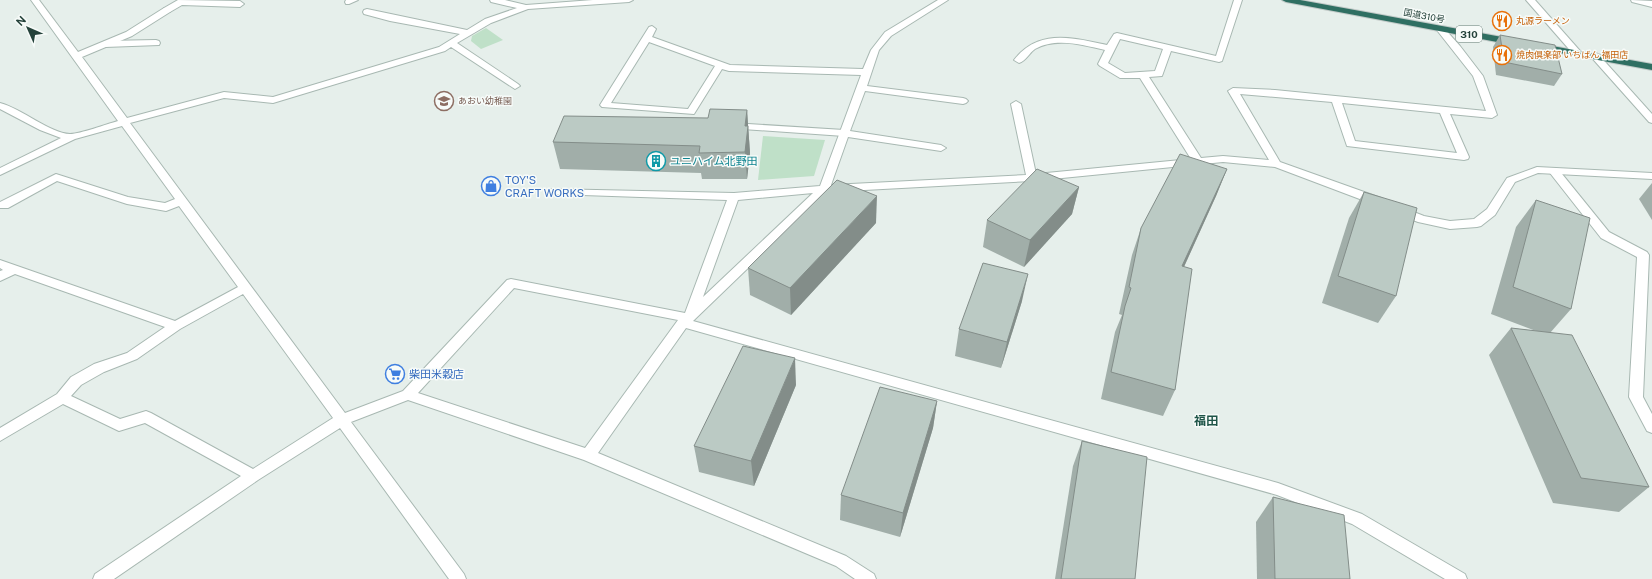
<svg xmlns="http://www.w3.org/2000/svg" width="1652" height="579" font-family="'Public Sans','Noto Sans JP',sans-serif">
  <style>
    .green { fill: #bfe0c8 }
    .lines { fill: none; stroke-linecap: round; stroke-linejoin: round }
    .lane-casing { stroke: #a8b8b2; stroke-width: 2 }
    .street-casing { stroke: #a8b8b2; stroke-width: 2 }
    .highway-casing { stroke: #c2cac8; stroke-width: 2 }
    .lane { fill: #fff; fill-rule: evenodd }
    .street { fill: #fff; fill-rule: evenodd }
    .highway { fill: #2f6f62; fill-rule: evenodd }
    .wall { fill: #a1aea9 }
    .shaded-wall { fill: #838d89 }
    .building { fill: #bbcac4; stroke: #838d89 }
    .labels { text-anchor: middle; stroke-width: 3; stroke-linejoin: round; paint-order: stroke }
    .far-street-label { font-size: 9px; fill: #24423a; stroke: #f7fbf9 }
    .far-food-label { font-size: 9px; fill: #c56008; stroke: #f7fbf9; text-anchor: start }
    .far-education-label { font-size: 9px; fill: #785e54; stroke: #f7fbf9; text-anchor: start }
    .shield { fill: #f7fbf9; stroke: #637a73; stroke-width: 1 }
    .shield-label { font-size: 10px; font-weight: bold; fill: #24423a }
    .culture-label { font-size: 11px; fill: #0d838f; stroke: #f7fbf9; text-anchor: start }
    .shop-label { font-size: 11px; fill: #366cbe; stroke: #f7fbf9; text-anchor: start }
    .neighbourhood-label { font-size: 12px; font-weight: bold; fill: #1f5548; stroke: #f7fbf9 }
  </style>
  <rect width="100%" height="100%" fill="#e6efeb"/>
  <g class="green">
    <path d="M486,28l17,12 -22,9 -10,-8 1,-5z"/>
    <path d="M763,136l62,4 -11,36 -56,4z"/>
  </g>
  <g class="lines">
    <defs>
      <g id="lane">
        <path d="M178,0l62,1 4,3 -4,3 -58,-2 -12,7h-6l-1,-2 1,-2z"/>
        <path d="M1526,0h9l46,52 1,2 -1,2h-6z"/>
        <path d="M156,40l3,1 1,2 -1,2 -54,2 -4,-3 4,-3z"/>
        <path d="M732,123l112,7 5,3 -5,3 -116,-8 -1,-2z"/>
        <path d="M1554,168l4,1 51,63 38,20 2,3 -6,142 9,17v19l-5,-2 -18,-34 8,-140 -36,-19 -51,-65 -1,-2z"/>
      </g>
      <g id="street">
        <path d="M31,0h8l39,52 48,-20 38,-24h6l1,2 -1,2 -38,24 -50,21 45,61 97,-26 49,5 166,-50 21,-13 -70,-13 -26,-7 -1,-2 1,-2 3,-1 100,21 18,-11 32,-11 -26,-6 -1,-2h15l21,5 67,-5h40l-4,2 -101,7 -37,14 -34,20 61,41 2,2 -5,3 -64,-42 -6,4 -172,52 -49,-5 -94,25 215,290 58,-22 104,-111 4,-1 174,34 42,-113 -173,-6 -4,-1 -1,-2 1,-2 184,4 86,-7 41,-111 -132,-4 -7,-2 -28,45 -92,-7 -2,-2 49,-78 3,-1 4,3 -4,8 78,28 133,4 8,-19 14,-18 53,-32h10l-57,36 -12,14 -12,36 96,12 3,1 2,2 -2,2 -3,1 -98,-13 -15,40 91,14 5,3 -5,3 -93,-14 -17,48 195,-10 -15,-71 5,-3 5,3 15,70 155,-15 -51,-81h-20l-20,-12 -2,-2 7,-14c-22,-5 -49,-13 -70,-1 -6,4 -9,12 -16,14l-5,-3c25,-32 59,-22 93,-15l7,-11 3,-1 99,23 18,-56h8l-20,61 -3,1 -48,-11 -9,25 -13,1 52,81 22,-2 46,4 -41,-69 5,-3 42,2 211,21 -13,-35 -37,-47 4,-3 3,1 17,19 23,30 14,39 -5,3 -42,-4 19,43 -1,2 -4,1 -117,-14 -15,-44 -92,-8 40,68 101,36 1,3 -1,3h-8l-98,-37 -52,-5 -191,19 -205,11 -134,129 585,162 84,31 103,60 2,5h-22l-93,-55 -75,-29 -591,-167 -88,125 248,103 28,18 2,5h-21l-19,-13 -252,-106 -176,-60 -57,22 113,152 2,5h-17l-109,-151 -82,52 -144,99h-21l2,-5 146,-98 -96,-53 -26,8 -56,-27 -63,37v-13l57,-34 14,-17 23,-13 33,-11 38,-26 -150,-53 -15,7v-10l3,-1 -3,-2v-8l175,61 63,-34 -59,-81 -13,5 -39,-7 -70,-23 -49,27h-8v-6l56,-28 72,23 37,6 10,-4 -53,-73 -47,13 -75,36v-7l61,-30 -21,-8 -40,-21v-6c21,5 51,31 70,31 10,0 37,-10 48,-13zM1120,39l43,10 -8,22 -30,2 -17,-10zM649,42l66,24 -27,43 -77,-6zM1342,103l98,10 17,40 -102,-12zM813,193l-110,104 35,-97zM514,288l164,32 -93,128 -167,-55zM243,294l90,124 -80,51 -102,-56 -5,-2 -26,8 -49,-23 10,-11 23,-13 33,-13 43,-30z"/>
        <path d="M346,0h12l-9,4h-3l-1,-2z"/>
        <path d="M1631,0l21,1v6l-20,-5z"/>
        <path d="M1595,53l3,1 54,60v9l-3,-1 -57,-64 -2,-2z"/>
        <path d="M1537,167l115,6v6l-114,-6 -23,9 -20,33 -14,11 -4,1 -27,2 -32,-7 -21,-8 -1,-3 1,-3 4,-1 23,9 26,5 24,-2 13,-10 20,-31z"/>
      </g>
      <g id="highway">
        <path d="M1282,0h18l213,39 4,3 -4,3 -227,-43z"/>
        <path d="M1541,44l111,20v6l-114,-21 -1,-2z"/>
      </g>
    </defs>
    <use href="#lane" class="lane-casing"/>
    <use href="#street" class="street-casing"/>
    <use href="#highway" class="highway-casing"/>
    <use href="#lane" class="lane"/>
    <use href="#street" class="street"/>
    <use href="#highway" class="highway"/>
  </g>
  <g class="wall">
    <path d="M1500,35l62,39 -8,12 -58,-11 -3,-28z"/>
    <path d="M747,110l3,43 -3,26h-45l-1,-6 -141,-4 -7,-27 155,-24z"/>
    <path d="M1227,169l-11,27 -32,71 -9,123 -12,26 -62,-17 14,-67 7,-17 -3,-1 13,-59 9,-27z"/>
    <path d="M1652,183v37l-13,-21z"/>
    <path d="M1079,187l-7,27 -48,53 -41,-20 4,-27z"/>
    <path d="M1364,192l32,104 -18,27 -56,-20 27,-85z"/>
    <path d="M1536,200l35,109 -21,24 99,154 -30,25 -66,-9 -64,-148 22,-27 25,3 -45,-17 25,-87z"/>
    <path d="M876,223l-85,92 -41,-20 -2,-27z"/>
    <path d="M1022,301l-21,67 -46,-12 4,-27z"/>
    <path d="M796,385l-42,101 -55,-14 -5,-26z"/>
    <path d="M937,401l-4,27 -33,109 -60,-17 1,-25z"/>
    <path d="M1082,441l53,138h-80l18,-113z"/>
    <path d="M1273,497l77,82h-93l-1,-57z"/>
  </g>
  <g class="shaded-wall">
    <path d="M747,110l3,43 -3,26 -2,-27v-26z"/>
    <path d="M1227,169l-11,27 -44,97 10,-27z"/>
    <path d="M1079,187l-7,27 -48,53 6,-27z"/>
    <path d="M877,196l-1,27 -85,92 -1,-27z"/>
    <path d="M1028,274l-6,27 -21,67 6,-26z"/>
    <path d="M795,358l1,27 -42,101 -3,-25z"/>
    <path d="M937,401l-4,27 -33,109 3,-24z"/>
  </g>
  <g class="building">
    <path d="M1500,35l55,10 7,29 -58,-12z"/>
    <path d="M710,109l37,1 -2,16h3l-3,26 -46,1 1,-7 -147,-4 11,-26 144,2z"/>
    <path d="M1180,154l47,15 -45,97 10,3 -17,121 -64,-18 14,-66 6,-18 -2,-1 12,-59z"/>
    <path d="M1037,169l42,18 -49,53 -43,-20z"/>
    <path d="M837,180l40,16 -87,92 -42,-20z"/>
    <path d="M1364,192l53,16 -21,88 -58,-20z"/>
    <path d="M1536,200l54,18 -19,91 -58,-22z"/>
    <path d="M983,263l45,11 -21,68 -48,-13z"/>
    <path d="M1511,328l61,7 77,152 -68,-9z"/>
    <path d="M743,346l52,12 -44,103 -57,-15z"/>
    <path d="M880,387l57,14 -34,112 -62,-18z"/>
    <path d="M1082,441l65,16 -12,122h-74z"/>
    <path d="M1273,497l71,18 6,64h-75z"/>
  </g>
  <defs>
    <symbol id="restaurant-ring" viewBox="-11 -11 22 22"><circle r="9.5" fill="#f7fbf9" stroke="#e8710a" stroke-width="1.5"/><path d="M-5-6h1v4h1v-4h1v4h1v-4h1v5L-1.5 .5V6h-2V.5L-5-1ZM5-6V6H3V1.5H1.5Q1.5-4 5-6Z" fill="#e8710a"/></symbol>
    <symbol id="school-ring" viewBox="-11 -11 22 22"><circle r="9.5" fill="#f7fbf9" stroke="#8d6e63" stroke-width="1.5"/><path d="M0-5L7-2L0 1L-7-2ZM-4 1L0 2.5L4 1V4Q0 6-4 4Z" fill="#8d6e63"/></symbol>
    <symbol id="building-ring" viewBox="-11 -11 22 22"><circle r="9.5" fill="#f7fbf9" stroke="#0f9aa8" stroke-width="1.5"/><path d="M-4-6H4V6H1V3H-1V6H-4ZM-2.5-4.3h1.7v1.8h-1.7ZM.8-4.3h1.7v1.8H.8ZM-2.5-1h1.7V.8h-1.7ZM.8-1h1.7V.8H.8Z" fill="#0f9aa8"/></symbol>
    <symbol id="shop-ring" viewBox="-11 -11 22 22"><circle r="9.5" fill="#f7fbf9" stroke="#3f7fe0" stroke-width="1.5"/><path d="M-5-2.5h2.3a2.7 3.5 0 0 1 5.4 0H5L5.5 6h-11ZM-1.5-2.5h3a1.5 2.3 0 0 0-3 0Z" fill="#3f7fe0"/></symbol>
    <symbol id="supermarket-ring" viewBox="-11 -11 22 22"><circle r="9.5" fill="#f7fbf9" stroke="#3f7fe0" stroke-width="1.5"/><path d="M-6-5.5h2.5l.6 2H6L4.5 2H-2.5L-4.4-4H-6ZM-1.5 3.2a1.3 1.3 0 1 0 .1 0ZM3 3.2a1.3 1.3 0 1 0 .1 0Z" fill="#3f7fe0"/></symbol>
  </defs>
  <g fill-rule="evenodd">
    <use href="#restaurant-ring" x="1491" y="10" width="22" height="22"/>
    <use href="#restaurant-ring" x="1491" y="44" width="22" height="22"/>
    <use href="#school-ring" x="433" y="90" width="22" height="22"/>
    <use href="#building-ring" x="645" y="150" width="22" height="22"/>
    <use href="#shop-ring" x="480" y="175" width="22" height="22"/>
    <use href="#supermarket-ring" x="384" y="363" width="22" height="22"/>
  </g>
  <g class="labels">
    <g class="far-street-label">
      <text transform="translate(1424 16) rotate(11)" y="3">国道310号</text>
    </g>
    <g class="far-food-label">
      <text x="1516" y="24">丸源ラーメン</text>
      <text x="1516" y="58">焼肉倶楽部 いちばん 福田店</text>
    </g>
    <g class="far-education-label">
      <text x="458" y="104">あおい幼稚園</text>
    </g>
    <rect class="shield" x="1456" y="26" width="26" height="16" rx="3"/>
    <g class="shield-label">
      <text x="1469" y="38">310</text>
    </g>
    <g class="culture-label">
      <text x="670" y="165">ユニハイム北野田</text>
    </g>
    <g class="shop-label">
      <text x="505" y="184">TOY'S<tspan x="505" dy="13">CRAFT WORKS</tspan></text>
      <text x="409" y="378">柴田米穀店</text>
    </g>
    <g class="neighbourhood-label">
      <text x="1206" y="425">福田</text>
    </g>
  </g>
  <g transform="translate(28 28) rotate(315)" stroke="#f7fbf9" stroke-width="3" paint-order="stroke">
  <path d="M0-3L7 15L0 10L-7 15Z" fill="#24423a"/>
  <text y="-6" font-size="11" font-weight="bold" text-anchor="middle" fill="#24423a">N</text>
  </g>
</svg>
